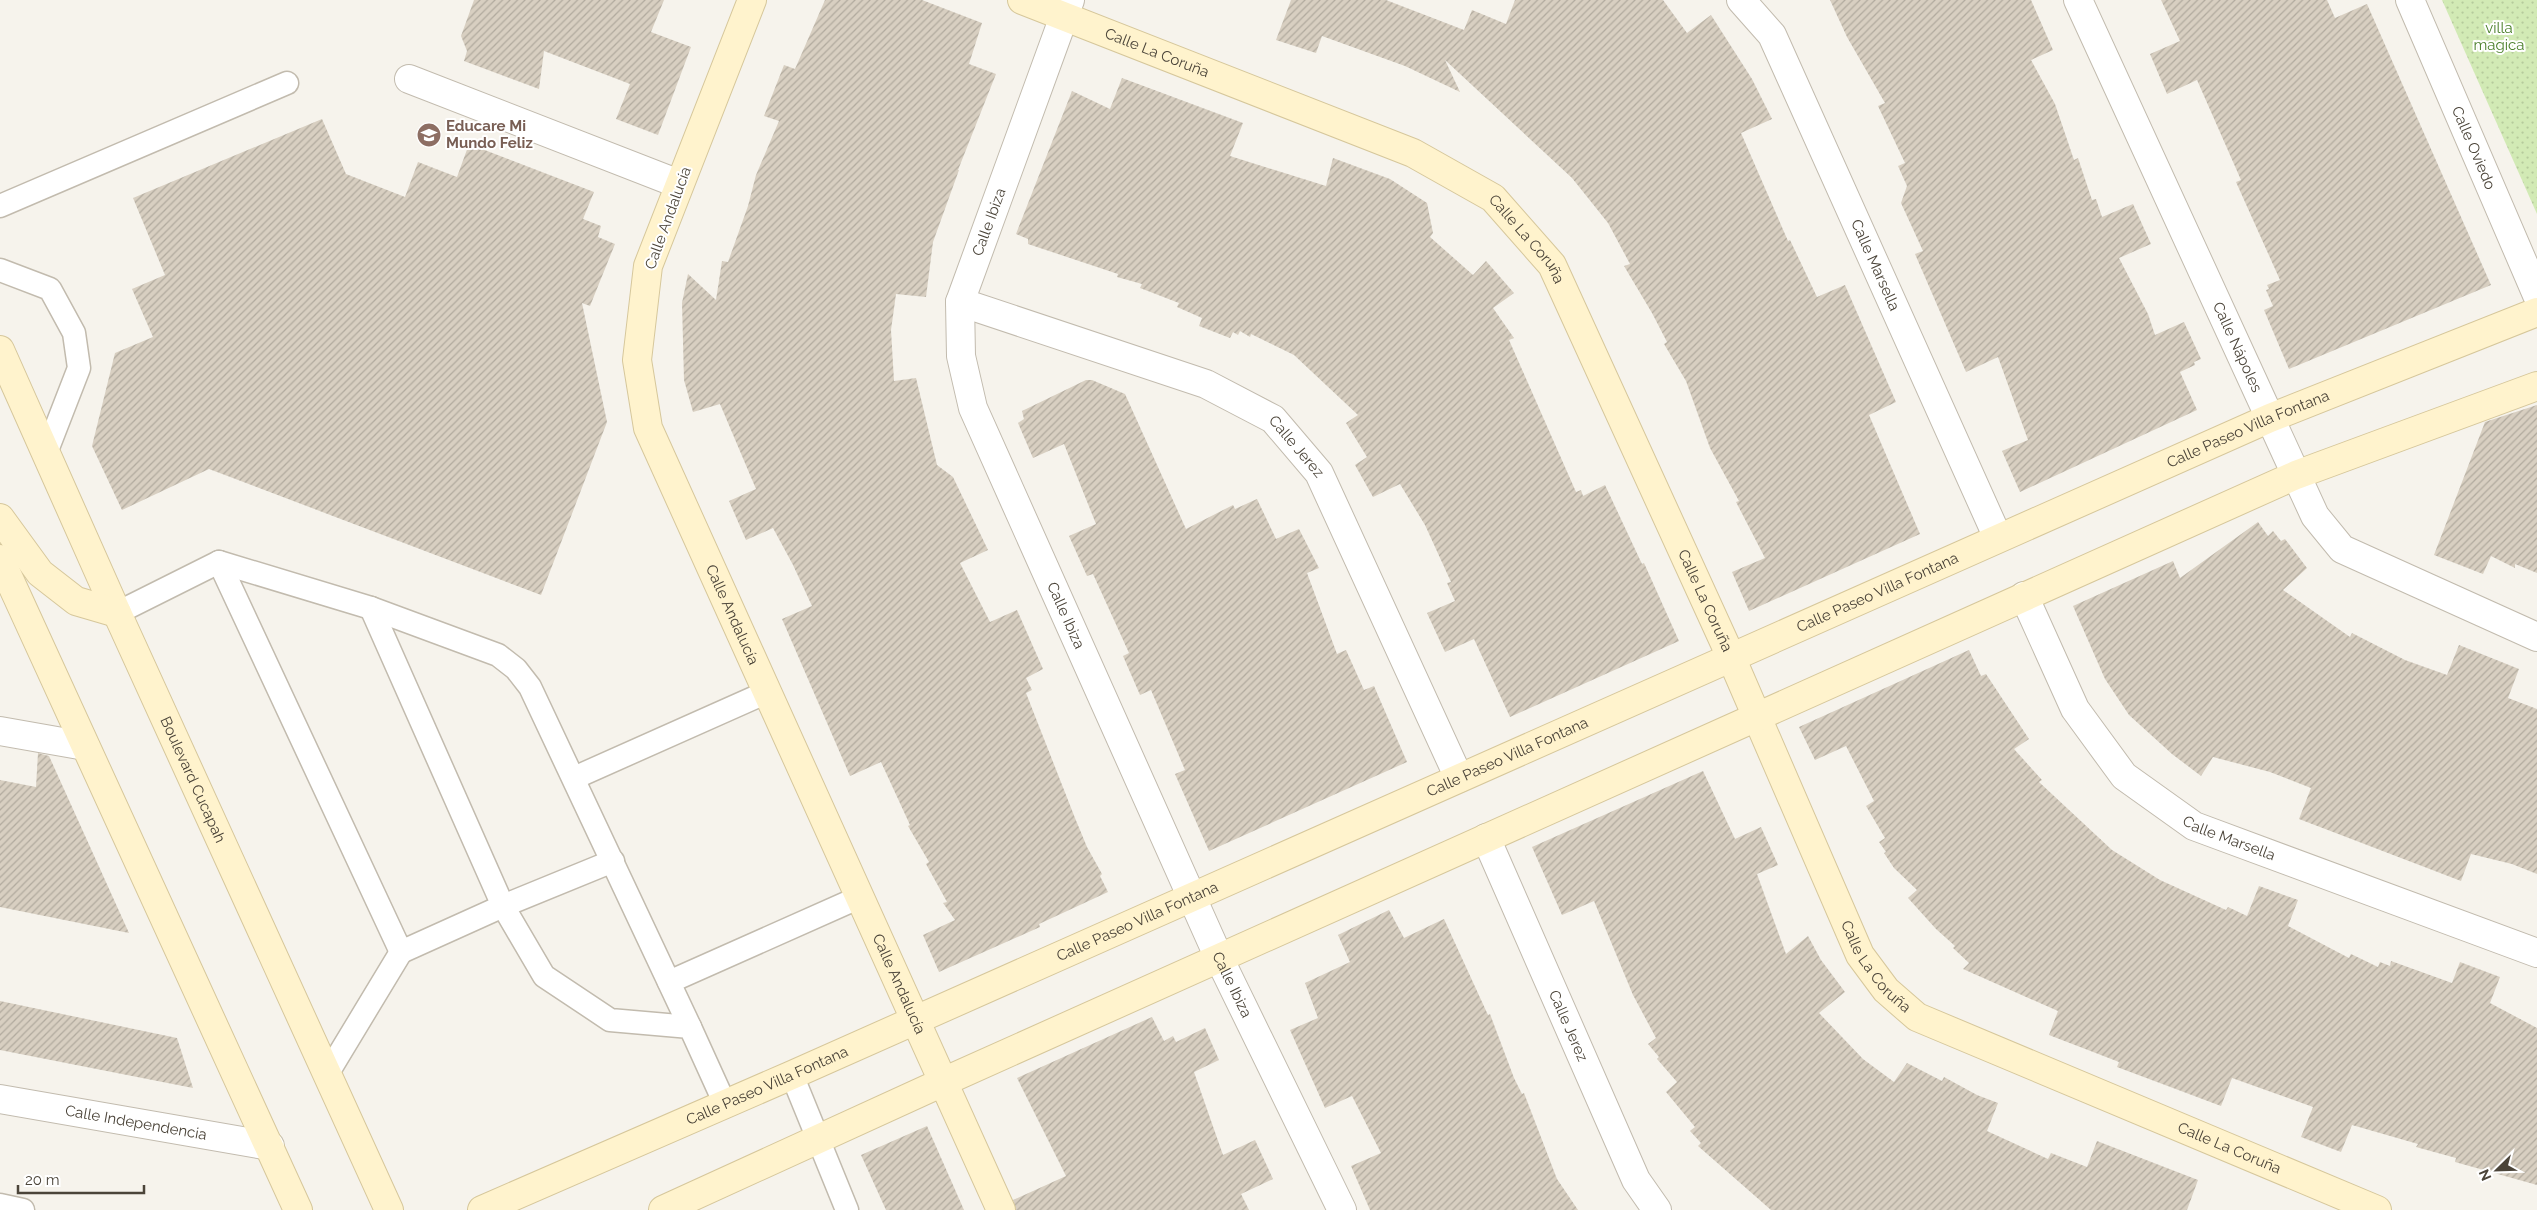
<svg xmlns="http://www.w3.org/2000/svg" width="2537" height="1210" font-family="Raleway,sans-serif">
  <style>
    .park { fill: url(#park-dots) }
    .building { fill: url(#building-hatch) }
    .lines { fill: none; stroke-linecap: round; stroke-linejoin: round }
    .lane-casing { stroke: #c2bbae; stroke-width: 25 }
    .street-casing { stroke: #c2bbae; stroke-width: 30 }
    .secondary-casing { stroke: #d6c79b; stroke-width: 30 }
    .lane { stroke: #fff; stroke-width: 22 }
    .street { stroke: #fff; stroke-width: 28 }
    .secondary { stroke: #fff3cd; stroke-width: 28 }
    .labels { text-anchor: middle; stroke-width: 4; stroke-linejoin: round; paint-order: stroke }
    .park-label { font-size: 15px; fill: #4a7f2a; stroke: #fff }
    .street-label { font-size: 15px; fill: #4b4439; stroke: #fff }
    .education-label { font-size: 15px; font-weight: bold; fill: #785e54; stroke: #fff; text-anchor: start }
  </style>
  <defs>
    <pattern id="park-dots" width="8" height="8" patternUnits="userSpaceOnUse" patternTransform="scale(1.25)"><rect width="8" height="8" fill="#d2eab5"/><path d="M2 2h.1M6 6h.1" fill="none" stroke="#b6ca9c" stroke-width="1.8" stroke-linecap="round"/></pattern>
    <pattern id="building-hatch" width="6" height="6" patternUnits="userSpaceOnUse" patternTransform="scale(1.25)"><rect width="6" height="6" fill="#d8cfc1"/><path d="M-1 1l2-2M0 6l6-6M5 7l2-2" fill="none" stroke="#b1aa9e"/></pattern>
  </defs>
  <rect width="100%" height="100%" fill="#f6f3ec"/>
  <path class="park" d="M2442,0h95v214z"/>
  <g class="building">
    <path d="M474,0h190l-13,32 40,15 -33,88 -42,-16 14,-35 -86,-33 -5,38 -75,-28 3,-10 -6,-15z"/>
    <path d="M825,0h97l60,23 -13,41 27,10 -38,96h1l-26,72 -7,55 -30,-3 -5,36 3,51 22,-3 21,87 16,12 35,73 -28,13 30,59 27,-12 26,59 -17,9 6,12 -6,3 49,125 12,29 15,27 -2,2 8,16 -69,32 1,3 -101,45 -16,-37 32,-15 -12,-17 4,-1 -21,-38 3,-2 -21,-36 2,-1 -29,-63 -31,14 -68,-157 30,-13 -19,-41 -20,-37 -27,12 -17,-39 27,-12 -36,-85 -27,8 -9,-32 -2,-77 6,-29 28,26 6,-39 6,1 20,-56 8,-31 23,-54 -15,-5 20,-51 11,4z"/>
    <path d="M1291,0h95l78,30 8,-20 34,14 9,-24h148l24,33 24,-18 41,64 20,40 -31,14 47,108 2,-1 27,57 28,-12 51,117 -27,13 51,119 -171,77 -17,-39 33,-14 -29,-56 3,-1 -29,-53 -24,-67 -22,-37 3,-2 -15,-29 -28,-47 6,-2 -22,-41 -36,-45 -127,-118 15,32 -55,-26 -83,-30 -6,17 -40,-13z"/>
    <path d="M1830,0h201l22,50 -22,10 24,44 19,56 4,-2 14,42 4,-1 6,18 31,-13 18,40 -32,14 29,56 7,21 29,-13 17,37 -7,3 1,3 -15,7 17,38 -177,82 -18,-41 26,-11 -30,-83 -32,15 -51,-118 8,-3 -22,-48 6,-17 -9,-20 7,-3 -27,-57 7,-3 -38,-66z"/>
    <path d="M2161,0h166l8,18 32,-14 124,281 -202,84 -25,-59 9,-4 -7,-16 3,-1 -2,-4 13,-5 -44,-98 5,-2 -44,-100 -30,14 -17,-40 30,-13z"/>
    <path d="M1122,78l121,45 -13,33 96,30 7,-28 57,21 37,24 6,30 -3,4 43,38 13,-14 28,32 -21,15 21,30 -5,2 67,152 5,-2 2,6 22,-11 37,79 2,-1 35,78 -169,76 -36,-78 -29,13 -18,-39 28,-12 -8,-18 4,-1 -26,-57 -25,-41 -27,13 -18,-32 12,-8 -21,-34 12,-8 -64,-60 -43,-21 -1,3 -10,-6 -2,4 -5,-3 -3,6 -31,-12 3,-8 -25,-11 2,-4 -39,-15 2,-4 -25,-7 1,-3 -90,-30v-5l-12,-5 56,-143 38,18z"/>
    <path d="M322,119l24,55 59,23 13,-35 39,15 12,-33 125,48 -11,27 18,7 -3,11 17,7 -25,62 -8,-3 25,119 -66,173 -332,-126 -87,41 -30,-64 23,-93 38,-16 -21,-48 33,-14 -32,-77z"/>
    <path d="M1086,380h6l33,14 61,135 47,-24 2,4 22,-10 19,40 23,-10 20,39 -12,5 30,81 9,-4 18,40 10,-4 33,76 -198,89 -34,-77 10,-4 -34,-80 -11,5 -17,-39 6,-3 -36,-79 -6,2 -18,-40 27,-12 -32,-80 -31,14 -15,-35 6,-4 -2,-8z"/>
    <path d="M2537,405v168l-22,-9v4l-24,-12 -8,18 -49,-19 51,-133z"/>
    <path d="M2258,522l10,14 5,-5 8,10 4,-2 22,29 -24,22 67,47 2,-4 53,27 42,15 12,-30 60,24 -11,29 29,11v165l-25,-10 -41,-10 -10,27 -141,-54 -21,-8 12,-31 -41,-16 -57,-15 -12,19 -29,-22 -43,-39 -24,-36 -32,-73 100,-45 7,17z"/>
    <path d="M1969,650l12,26 5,-2 43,65 -15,10 28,31 -3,2 73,68 48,30 66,30 2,-3 19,9 12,-30 39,14 -10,26 61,32 2,-4 27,13 2,-5 10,4 1,-5 61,22 8,-21 40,15 -10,26 47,25v157l-82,-23 1,-4 -40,-11 2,-3 -66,-19 -11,27 -40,-15 12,-30 -81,-29 -11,28 -104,-39 2,-5 -70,-27 9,-24 -95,-42 6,-6 -16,-15 2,-2 -19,-17 -28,-31 9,-8 -23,-22 -10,-15 2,-1 -7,-10 6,-4 -19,-32 8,-5 -28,-55 -31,14 -16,-33z"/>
    <path d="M38,753l11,3 80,177 -129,-26v-127l36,7z"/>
    <path d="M1703,771l32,68 26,-12 17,38 -21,9 29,80 22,-18 13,24 24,32 -26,21 44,46 31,23 13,-19 35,18 2,-4 33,18 21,8 -11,28 61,28 3,-6 36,14 10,-26 101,39 -11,30h-416l-73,-64 3,-3 -11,-12 5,-4 -29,-35 11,-10 -20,-23 2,-2 -11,-13 8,-6 -23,-43 -39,-94 -32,14 -30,-68z"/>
    <path d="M1389,910l15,28 40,-19 44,96 2,-1 24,64 8,16 2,-1 33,86 21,31h-208l-19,-44 30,-13 -29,-57 -27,12 -35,-78 28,-12 -13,-35 45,-21 -12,-27z"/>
    <path d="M0,1001l177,37 16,50 -193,-38z"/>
    <path d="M1152,1017l12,24 9,-5 3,6 29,-14 14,32 -25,12 29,83 32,-15 18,39 -32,15 8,16h-233l-3,-10 53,-24 -49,-98z"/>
    <path d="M927,1126l37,84h-78l-25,-55z"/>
  </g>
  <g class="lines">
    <defs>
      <g id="lane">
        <path d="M0,206l287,-123"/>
        <path d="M0,270l50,19 24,44 5,35 -33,85"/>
        <path d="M219,562l182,390 102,-46 110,-45"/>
        <path d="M371,608l132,298 41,70 66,44 80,7 35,77"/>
        <path d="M117,613l102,-51 152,46 127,47 18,14 14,18 160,340"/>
        <path d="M574,778l193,-86"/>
        <path d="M669,982l191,-85"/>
        <path d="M792,1075l55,135"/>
        <path d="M326,1076l75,-124"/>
        <path d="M0,1205l23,5"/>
      </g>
      <g id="street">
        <path id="s1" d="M1070,0l-110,302 1,54 12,52 246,550 123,252"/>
        <path id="s2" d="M1741,0l31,35 226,503"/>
        <path id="s3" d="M2078,0l237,516 27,33 195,88"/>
        <path id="s4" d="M2410,0l127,295"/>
        <path d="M409,79l270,105"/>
        <path id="s5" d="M960,302l246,82 67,35 46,54 140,305"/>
        <path id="s6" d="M2024,596l51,113 49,67 70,50 343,127"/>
        <path d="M0,731l85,15"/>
        <path id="s7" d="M1486,838l150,342 21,30"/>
        <path id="s8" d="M0,1099l270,47"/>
      </g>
      <g id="secondary">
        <path id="s9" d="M752,0l-104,266 -11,94 11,68 353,782"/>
        <path id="s10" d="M1022,0l391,153 80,45 59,67 179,392 129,298 26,35 31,27 460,193"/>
        <path id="s11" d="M0,350l117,263 272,597"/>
        <path d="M0,518l40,55 36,28 41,12"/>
        <path d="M0,559l298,651"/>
        <path id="s12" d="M482,1210l310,-135 1478,-657 267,-106"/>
        <path d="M663,1210l280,-128 1353,-607 241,-89"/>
      </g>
    </defs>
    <use href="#lane" class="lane-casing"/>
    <use href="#street" class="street-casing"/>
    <use href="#secondary" class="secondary-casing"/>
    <use href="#lane" class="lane"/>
    <use href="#street" class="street"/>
    <use href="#secondary" class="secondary"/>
  </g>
  <defs>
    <symbol id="school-disc" viewBox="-11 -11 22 22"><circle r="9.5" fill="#8d6e63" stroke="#fff"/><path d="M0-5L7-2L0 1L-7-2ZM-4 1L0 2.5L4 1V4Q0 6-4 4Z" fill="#fff"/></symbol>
  </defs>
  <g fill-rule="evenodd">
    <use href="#school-disc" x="415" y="121" width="28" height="28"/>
  </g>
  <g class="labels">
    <g class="park-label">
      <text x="2499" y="33">villa<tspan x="2499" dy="17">magica</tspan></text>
    </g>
    <g class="street-label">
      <text dy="5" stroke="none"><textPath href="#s10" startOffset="145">Calle La Coruña</textPath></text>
      <text dy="5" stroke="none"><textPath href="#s4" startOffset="161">Calle Oviedo</textPath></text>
      <text transform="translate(668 218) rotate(-70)" y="5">Calle Andalucía</text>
      <text transform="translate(989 222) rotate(-70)" y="5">Calle Ibiza</text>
      <text dy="5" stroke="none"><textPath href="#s10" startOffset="565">Calle La Coruña</textPath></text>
      <text dy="5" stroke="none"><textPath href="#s2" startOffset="299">Calle Marsella</textPath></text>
      <text dy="5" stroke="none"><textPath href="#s3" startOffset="382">Calle Nápoles</textPath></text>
      <text dy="5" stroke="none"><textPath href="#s12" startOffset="1931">Calle Paseo Villa Fontana</textPath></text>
      <text dy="5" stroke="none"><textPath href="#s5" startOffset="371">Calle Jerez</textPath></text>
      <text dy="5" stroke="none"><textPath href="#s12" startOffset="1526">Calle Paseo Villa Fontana</textPath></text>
      <text dy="5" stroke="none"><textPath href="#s10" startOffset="970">Calle La Coruña</textPath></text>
      <text dy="5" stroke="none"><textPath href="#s9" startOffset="654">Calle Andalucía</textPath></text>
      <text dy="5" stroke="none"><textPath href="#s1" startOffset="656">Calle Ibiza</textPath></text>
      <text dy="5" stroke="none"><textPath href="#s12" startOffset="1121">Calle Paseo Villa Fontana</textPath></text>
      <text dy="5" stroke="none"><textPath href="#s11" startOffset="471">Boulevard Cucapah</textPath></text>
      <text dy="5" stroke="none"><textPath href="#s6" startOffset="330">Calle Marsella</textPath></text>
      <text dy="5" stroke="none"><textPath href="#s12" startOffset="716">Calle Paseo Villa Fontana</textPath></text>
      <text dy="5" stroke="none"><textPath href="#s10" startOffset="1375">Calle La Coruña</textPath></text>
      <text dy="5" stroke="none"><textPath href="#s9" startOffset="1059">Calle Andalucía</textPath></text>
      <text dy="5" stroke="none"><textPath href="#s1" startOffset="1061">Calle Ibiza</textPath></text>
      <text dy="5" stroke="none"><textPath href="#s7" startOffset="205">Calle Jerez</textPath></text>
      <text dy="5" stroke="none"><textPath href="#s12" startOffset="311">Calle Paseo Villa Fontana</textPath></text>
      <text dy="5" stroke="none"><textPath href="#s8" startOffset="138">Calle Independencia</textPath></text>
      <text dy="5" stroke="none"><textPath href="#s10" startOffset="1780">Calle La Coruña</textPath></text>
    </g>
    <g class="education-label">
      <text x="446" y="131">Educare Mi<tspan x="446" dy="17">Mundo Feliz</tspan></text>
    </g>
  </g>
  <g transform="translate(2497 1170) rotate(247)" stroke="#ffffff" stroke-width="4" paint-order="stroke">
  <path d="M0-4L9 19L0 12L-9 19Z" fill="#4b4439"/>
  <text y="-8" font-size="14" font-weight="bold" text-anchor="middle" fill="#4b4439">N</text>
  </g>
  <path d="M18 1185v8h126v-8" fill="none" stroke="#4b4439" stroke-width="2.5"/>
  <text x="25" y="1185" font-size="15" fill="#4b4439" stroke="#ffffff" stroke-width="4" paint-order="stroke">20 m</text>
</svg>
